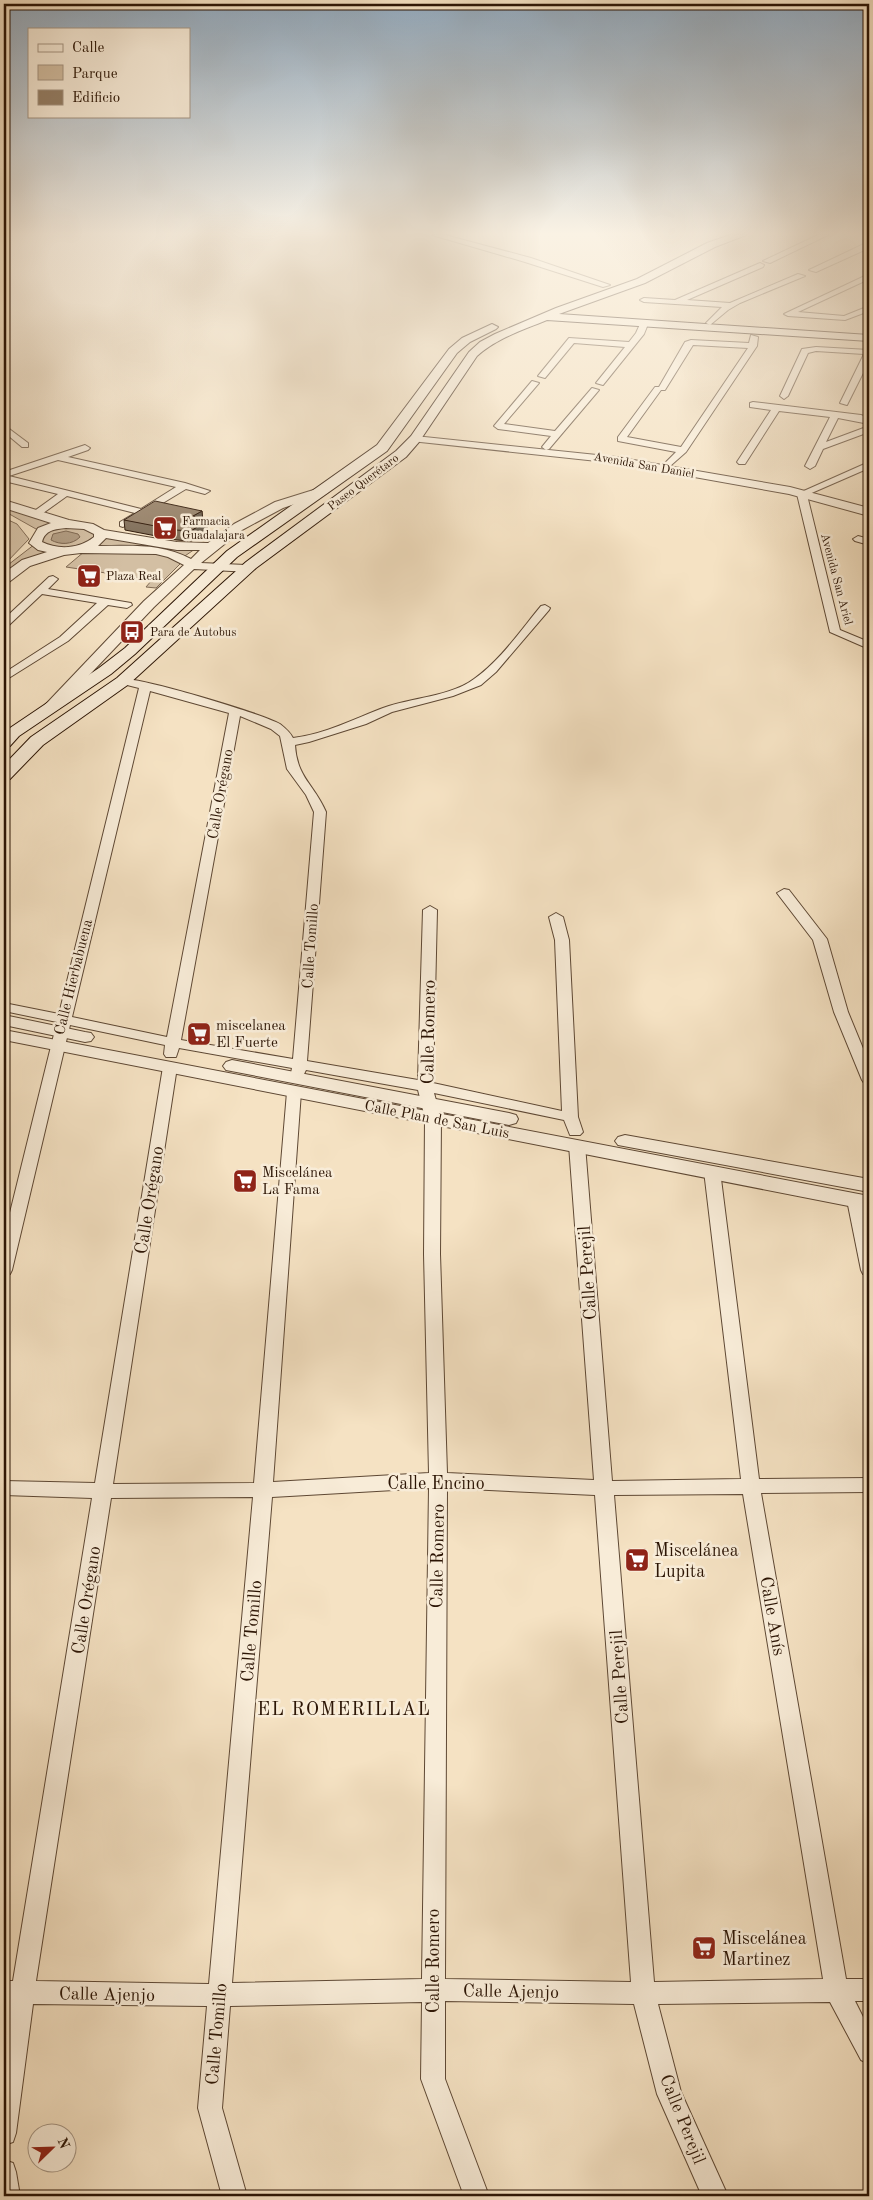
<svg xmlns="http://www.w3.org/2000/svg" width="873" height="2200" font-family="'Old Standard TT',serif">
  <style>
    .green { fill: #d3bfa3; stroke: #806a54 }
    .water { fill: #b19c82; stroke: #7c6650 }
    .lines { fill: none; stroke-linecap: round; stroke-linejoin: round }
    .minor-casing { stroke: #5e4834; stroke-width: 2 }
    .tertiary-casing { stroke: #5e4834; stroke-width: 2 }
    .secondary-casing { stroke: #2c1505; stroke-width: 2 }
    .minor { fill: #f8ecd8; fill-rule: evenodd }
    .tertiary { fill: #f8ecd8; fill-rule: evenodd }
    .secondary { fill: #f8ecd8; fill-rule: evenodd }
    .wall { fill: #806e59; stroke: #2c1505 }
    .shaded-wall { fill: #685a49; stroke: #2c1505 }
    .building { fill: #958068; stroke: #2c1505 }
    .labels { text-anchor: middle; stroke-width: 5; stroke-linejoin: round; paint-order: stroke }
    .far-street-label { font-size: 12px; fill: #2c1505; stroke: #f8ecd8 }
    .far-poi-label { font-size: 12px; fill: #2c1505; stroke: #f8ecd8; text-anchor: start }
    .street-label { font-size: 15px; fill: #2c1505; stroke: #f8ecd8 }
    .poi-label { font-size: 15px; fill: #2c1505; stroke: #f8ecd8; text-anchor: start }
    .near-street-label { font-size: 18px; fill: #2c1505; stroke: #f8ecd8 }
    .near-poi-label { font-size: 18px; fill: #2c1505; stroke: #f8ecd8; text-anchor: start }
    .near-neighbourhood-label { font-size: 19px; letter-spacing: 1px; fill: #2c1505; stroke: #f8ecd8 }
  </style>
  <rect width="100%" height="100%" fill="#f5e2c3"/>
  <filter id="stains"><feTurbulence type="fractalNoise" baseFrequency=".004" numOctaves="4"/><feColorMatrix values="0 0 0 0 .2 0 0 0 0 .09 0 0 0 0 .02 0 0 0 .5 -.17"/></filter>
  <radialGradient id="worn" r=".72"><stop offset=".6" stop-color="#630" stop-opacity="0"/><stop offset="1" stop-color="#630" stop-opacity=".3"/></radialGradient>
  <g class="green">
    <path d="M4,506l52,17 -20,6 -32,-18z"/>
    <path d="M4,518l13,6 12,15 -25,26z"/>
    <path d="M77,526l17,7 1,3c-14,16 -35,12 -53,9l2,-14z"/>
    <path d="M104,535l91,14 -16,11 1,4 -24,24 -10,-1 6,-7 -86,-13z"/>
    <path d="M35,544l18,7 -37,16 -12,11v-10z"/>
  </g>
  <path class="water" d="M66,531l12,3 2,3c-8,8 -20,8 -29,3l2,-6z"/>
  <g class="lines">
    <defs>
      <g id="minor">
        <path d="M432,235h13l86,23 79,27 -7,2 -78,-25z"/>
        <path d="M818,235h10l-58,28 -7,-2z"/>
        <path d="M866,243h3v5l-53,24 -7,-2z"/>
        <path d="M760,263l4,2 -1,2 -76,33 43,3 68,-29 7,2 -65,27 -12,7 -18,15 -4,-2 16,-16 -78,-5 -4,-2 4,-2 31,2z"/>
        <path d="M869,274v5l-71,33 46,4 25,-10v5l-24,9 -57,-4 -4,-2z"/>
        <path d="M641,322l7,2 -4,10 -41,51 -7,-2 29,-36 -51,-4 -29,35 -7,-2 31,-38 60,4 7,-9z"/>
        <path d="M751,335l7,2 -1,9 -71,106 -17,15 -5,-3 12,-12 -58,-11v-4l37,-50h4l26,-45 6,-2 58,3zM693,345l55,3 -67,99 -54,-10 34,-47h4z"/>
        <path d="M816,347l53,3v11l-22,44 -7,-2 24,-49 -48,-3 -8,2 -20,43 -4,3 -4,-3 22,-47z"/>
        <path d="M532,381l7,2 -35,41 51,7 37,-43 7,2 -50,59 -3,1 -4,-3 9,-11 -53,-7 -4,-3z"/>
        <path d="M753,402l108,13 8,3v6l-31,-6 -12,24 43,-16v6l-46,17 -8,17 -5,3 -5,-3 25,-49 -51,-6 -34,53h-6l-2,-2 34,-52 -21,-3v-4z"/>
        <path d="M4,425l24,18v4h-6l-18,-15z"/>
        <path d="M85,445l5,3 -2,2 -20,7 117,26 25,8 -5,3 -19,-5 -63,38 -3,-1v-4l15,-9 -68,-17 -28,20h-6v-4l25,-18 -54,-13v-9zM58,460l118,27 -35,22 -132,-33z"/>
        <path d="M869,462v6l-62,27 33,135 29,12v7l-39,-17 -33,-138z"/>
        <path d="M858,536l11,3v6l-14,-4 -2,-2z"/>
        <path d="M53,576l5,3 -10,10 83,14 1,2 -5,3 -19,-3 -40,36 -64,40v-8l56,-36 37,-34 -55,-9 -34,32 -4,1v-8l45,-42z"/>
        <path d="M545,605l5,3 -1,2 -53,62 -15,13 -28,11 -61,16 -26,12 -57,18 -14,3c2,33 19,39 31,67l-19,249 111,19 5,-170 7,-4 7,4 -4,173 129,28 -7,-171 -6,-23 7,-4 7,4 6,23 9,177 5,15 -3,3h-10l-6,-15 -130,-27 7,25 -1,136 7,219 147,7 -25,-335 3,-4h10l3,4 27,336 129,-2 -37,-308 2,-4h12l2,4 39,308 110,-1v14l-108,1 85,486h23v22h-14l14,28v35l-8,-4 -31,-58 -172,2 23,88 47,104h-26l-45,-102 -23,-90 -189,-3v78l44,117h-25l-43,-117 1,-77 -192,4 -8,102 25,88h-25l-24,-88 9,-102 -174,-2 -17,129 -3,9 -9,3v-98l6,-44h-6v-22h9l79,-483 -88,-3v-14l91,2 68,-416 2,-3h10l2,3 -64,417 141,-1 33,-391 2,-3h10l2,3 -28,390 156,-9 -5,-219 1,-136 -7,-28 -112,-20 -3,6h-10l-2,-3 1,-5 -113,-20 -3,9h-10l-2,-3 1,-9 -95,-20 -58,245 -2,4 -6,2v-39l53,-215 -53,-11v-8l55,11 80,-326 -20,-5 -2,-2 2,-2c16,-4 143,35 161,45 5,4 10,8 13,14 32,-4 61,-19 90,-30 27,-10 69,-12 91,-29 26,-18 47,-49 67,-73zM150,691l79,22 -62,324 -95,-20zM240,716l31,13 9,7 7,33 19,26 8,17 -21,247 -112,-19zM429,1488l-7,491 -190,4 40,-486zM447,1488l148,7 36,487 -186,-3zM743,1494l80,485 -169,3 -40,-487zM253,1497l-44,487 -173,-3 75,-483z"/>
        <path d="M784,889l5,1 38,49 21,73 21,51v22l-5,-2 -2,-3 -28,-68 -21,-72 -36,-47z"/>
        <path d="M855,1195l6,1 2,4 6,31v45l-6,-2 -2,-4 -14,-70 2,-4z"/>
        <path d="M4,2160l9,3 3,9 4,24h-16z"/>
      </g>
      <g id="tertiary">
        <path d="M415,436l201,21 174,30 79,21v8l-80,-22 -173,-31 -205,-22 -2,-2 2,-2z"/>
        <path d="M323,487l6,4 -2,2 -44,15 -41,22 -41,33 45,2 6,4 -2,3 -56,-3 -40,38 -99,104h-10l-2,-3 2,-3 99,-104 40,-36 -16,-8 -12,-3 -75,-1 -17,2 -34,11 -21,16 -5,1v-10l18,-13 25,-8 -9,-2 -9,-7 9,-15 13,-5 -47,-15v-8l65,20 24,4 11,6 73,12 31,1 26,-19 41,-22zM66,528l18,1 10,5v3c-15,12 -36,13 -52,5 3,-12 13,-13 24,-14zM106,538l71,12h23l-9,9c-30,-16 -60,-13 -93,-13z"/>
        <path d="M4,1015l81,17 6,1 3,4 -3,4 -6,1 -81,-17z"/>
        <path d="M4,1030l865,166v14l-865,-170z"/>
        <path d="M232,1060l277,53 7,2 2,4 -2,4 -7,2 -283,-55 -3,-4 3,-4z"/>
        <path d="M625,1135l244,44v13l-251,-47 -3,-4 3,-4z"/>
      </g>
      <g id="secondary">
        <path d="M730,235h16l-31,12 -70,36 -86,31 310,21v6l-322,-21c-24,10 -50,18 -70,36l-58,86 -13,15 -150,111 -127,116 -86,61 -33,34 -6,1v-15l27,-28 86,-59 129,-116 150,-111 15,-15 58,-84 11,-10 15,-8 61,-26 81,-29 70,-36z"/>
        <path d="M492,324l6,3 -2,2 -26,13 -13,11 -70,98 -150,106 -102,97 -24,20 -92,62 -9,10 -6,1v-14l3,-3 92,-62 26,-20 102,-97 150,-106 72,-96 13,-11z"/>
      </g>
    </defs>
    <use href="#minor" class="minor-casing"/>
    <use href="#tertiary" class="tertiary-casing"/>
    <use href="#secondary" class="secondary-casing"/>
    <use href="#minor" class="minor"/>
    <use href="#tertiary" class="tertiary"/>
    <use href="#secondary" class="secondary"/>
  </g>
  <path class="wall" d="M202,511v8l5,1v10l-16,11 -14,-1 -52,-10 -1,-10z"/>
  <g class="shaded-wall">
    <path d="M202,511l1,10 -10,-5z"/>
    <path d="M207,520v10l-16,11v-10z"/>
  </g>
  <path class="building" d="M155,501l47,10 -9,5 14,4 -16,11 -15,-1 -52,-10z"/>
  <linearGradient id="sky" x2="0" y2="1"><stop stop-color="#92aabf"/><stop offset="0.43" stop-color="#faf2e4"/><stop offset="1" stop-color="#faf2e4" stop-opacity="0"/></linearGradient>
  <rect width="873" height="543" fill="url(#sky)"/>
  <defs>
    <symbol id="supermarket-square" viewBox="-11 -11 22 22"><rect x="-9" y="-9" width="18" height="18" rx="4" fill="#8f2418" stroke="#f8ecd8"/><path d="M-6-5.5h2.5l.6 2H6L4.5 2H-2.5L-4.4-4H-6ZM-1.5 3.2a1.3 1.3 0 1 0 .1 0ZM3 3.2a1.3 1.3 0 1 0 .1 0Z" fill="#fff"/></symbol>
    <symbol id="bus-square" viewBox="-11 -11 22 22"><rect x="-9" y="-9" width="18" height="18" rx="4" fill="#8f2418" stroke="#f8ecd8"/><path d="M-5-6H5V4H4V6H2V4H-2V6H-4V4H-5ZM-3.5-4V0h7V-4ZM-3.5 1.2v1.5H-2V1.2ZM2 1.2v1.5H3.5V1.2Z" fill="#fff"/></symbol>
  </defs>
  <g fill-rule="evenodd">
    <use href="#supermarket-square" x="151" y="514" width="28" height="28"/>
    <use href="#supermarket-square" x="75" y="562" width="28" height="28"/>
    <use href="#bus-square" x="118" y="618" width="28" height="28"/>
    <use href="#supermarket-square" x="185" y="1020" width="28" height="28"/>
    <use href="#supermarket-square" x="231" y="1167" width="28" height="28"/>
    <use href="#supermarket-square" x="623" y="1546" width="28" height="28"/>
    <use href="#supermarket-square" x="690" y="1934" width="28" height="28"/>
  </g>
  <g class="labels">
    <g class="far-street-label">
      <text transform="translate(644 465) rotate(10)" y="4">Avenida San Daniel</text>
      <text transform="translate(363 482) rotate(-37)" y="4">Paseo Querétaro</text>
      <text transform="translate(837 579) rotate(75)" y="4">Avenida San Ariel</text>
    </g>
    <g class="far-poi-label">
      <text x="182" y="525">Farmacia<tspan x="182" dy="14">Guadalajara</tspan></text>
      <text x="106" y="580">Plaza Real</text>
      <text x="150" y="636">Para de Autobus</text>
    </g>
    <g class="street-label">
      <text transform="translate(220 794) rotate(-80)" y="5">Calle Orégano</text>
      <text transform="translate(310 946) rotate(-86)" y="5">Calle Tomillo</text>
      <text transform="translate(73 977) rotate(-76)" y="5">Calle Hierbabuena</text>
      <text transform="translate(437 1119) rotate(11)" y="5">Calle Plan de San Luis</text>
    </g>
    <g class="poi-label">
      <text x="216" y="1030">miscelanea<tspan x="216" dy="17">El Fuerte</tspan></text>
      <text x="262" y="1177">Miscelánea<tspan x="262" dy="17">La Fama</tspan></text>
    </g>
    <g class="near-street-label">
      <text transform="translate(428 1032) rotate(-89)" y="6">Calle Romero</text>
      <text transform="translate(149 1200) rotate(-81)" y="6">Calle Orégano</text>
      <text transform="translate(587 1273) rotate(-94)" y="6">Calle Perejil</text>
      <text x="436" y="1489">Calle Encino</text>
      <text transform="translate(437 1556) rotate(-89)" y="6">Calle Romero</text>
      <text transform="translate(86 1600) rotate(-81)" y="6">Calle Orégano</text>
      <text transform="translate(773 1616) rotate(80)" y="6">Calle Anís</text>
      <text transform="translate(251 1631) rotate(-85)" y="6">Calle Tomillo</text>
      <text transform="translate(619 1677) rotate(-94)" y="6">Calle Perejil</text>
      <text transform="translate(433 1961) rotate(-90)" y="6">Calle Romero</text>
      <text transform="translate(511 1991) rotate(1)" y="6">Calle Ajenjo</text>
      <text transform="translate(107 1994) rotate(1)" y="6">Calle Ajenjo</text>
      <text transform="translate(216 2034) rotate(-85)" y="6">Calle Tomillo</text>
      <text transform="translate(683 2119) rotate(68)" y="6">Calle Perejil</text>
    </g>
    <g class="near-poi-label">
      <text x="654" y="1556">Miscelánea<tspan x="654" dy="21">Lupita</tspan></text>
      <text x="722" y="1944">Miscelánea<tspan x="722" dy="21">Martinez</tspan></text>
    </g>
    <g class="near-neighbourhood-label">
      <text x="344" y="1715">EL ROMERILLAL</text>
    </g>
  </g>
  <rect width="873" height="2200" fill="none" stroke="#f5e2c3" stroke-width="20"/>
  <rect x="5" y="5" width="863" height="2190" fill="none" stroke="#2c1505" stroke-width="2.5"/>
  <rect x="10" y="10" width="853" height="2180" fill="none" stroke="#2c1505"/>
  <rect x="28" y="28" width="162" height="90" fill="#f8ecd8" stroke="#a69684"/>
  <rect x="38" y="44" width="25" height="8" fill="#f8ecd8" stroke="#a69684"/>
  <text x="72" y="52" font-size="15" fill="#2c1505">Calle</text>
  <rect x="38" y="65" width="25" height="15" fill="#d3bfa3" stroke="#a69684"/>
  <text x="72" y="78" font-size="15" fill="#2c1505">Parque</text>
  <rect x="38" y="90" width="25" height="15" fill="#958068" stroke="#a69684"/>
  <text x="72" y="102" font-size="15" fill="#2c1505">Edificio</text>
  <g transform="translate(52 2148) rotate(67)"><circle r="24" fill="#f8ecd8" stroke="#a69684"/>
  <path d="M0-4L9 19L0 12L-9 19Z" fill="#8f2418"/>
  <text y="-8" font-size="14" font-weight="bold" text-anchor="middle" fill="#2c1505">N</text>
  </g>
  <rect width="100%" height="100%" filter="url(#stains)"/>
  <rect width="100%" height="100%" fill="url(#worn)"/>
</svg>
